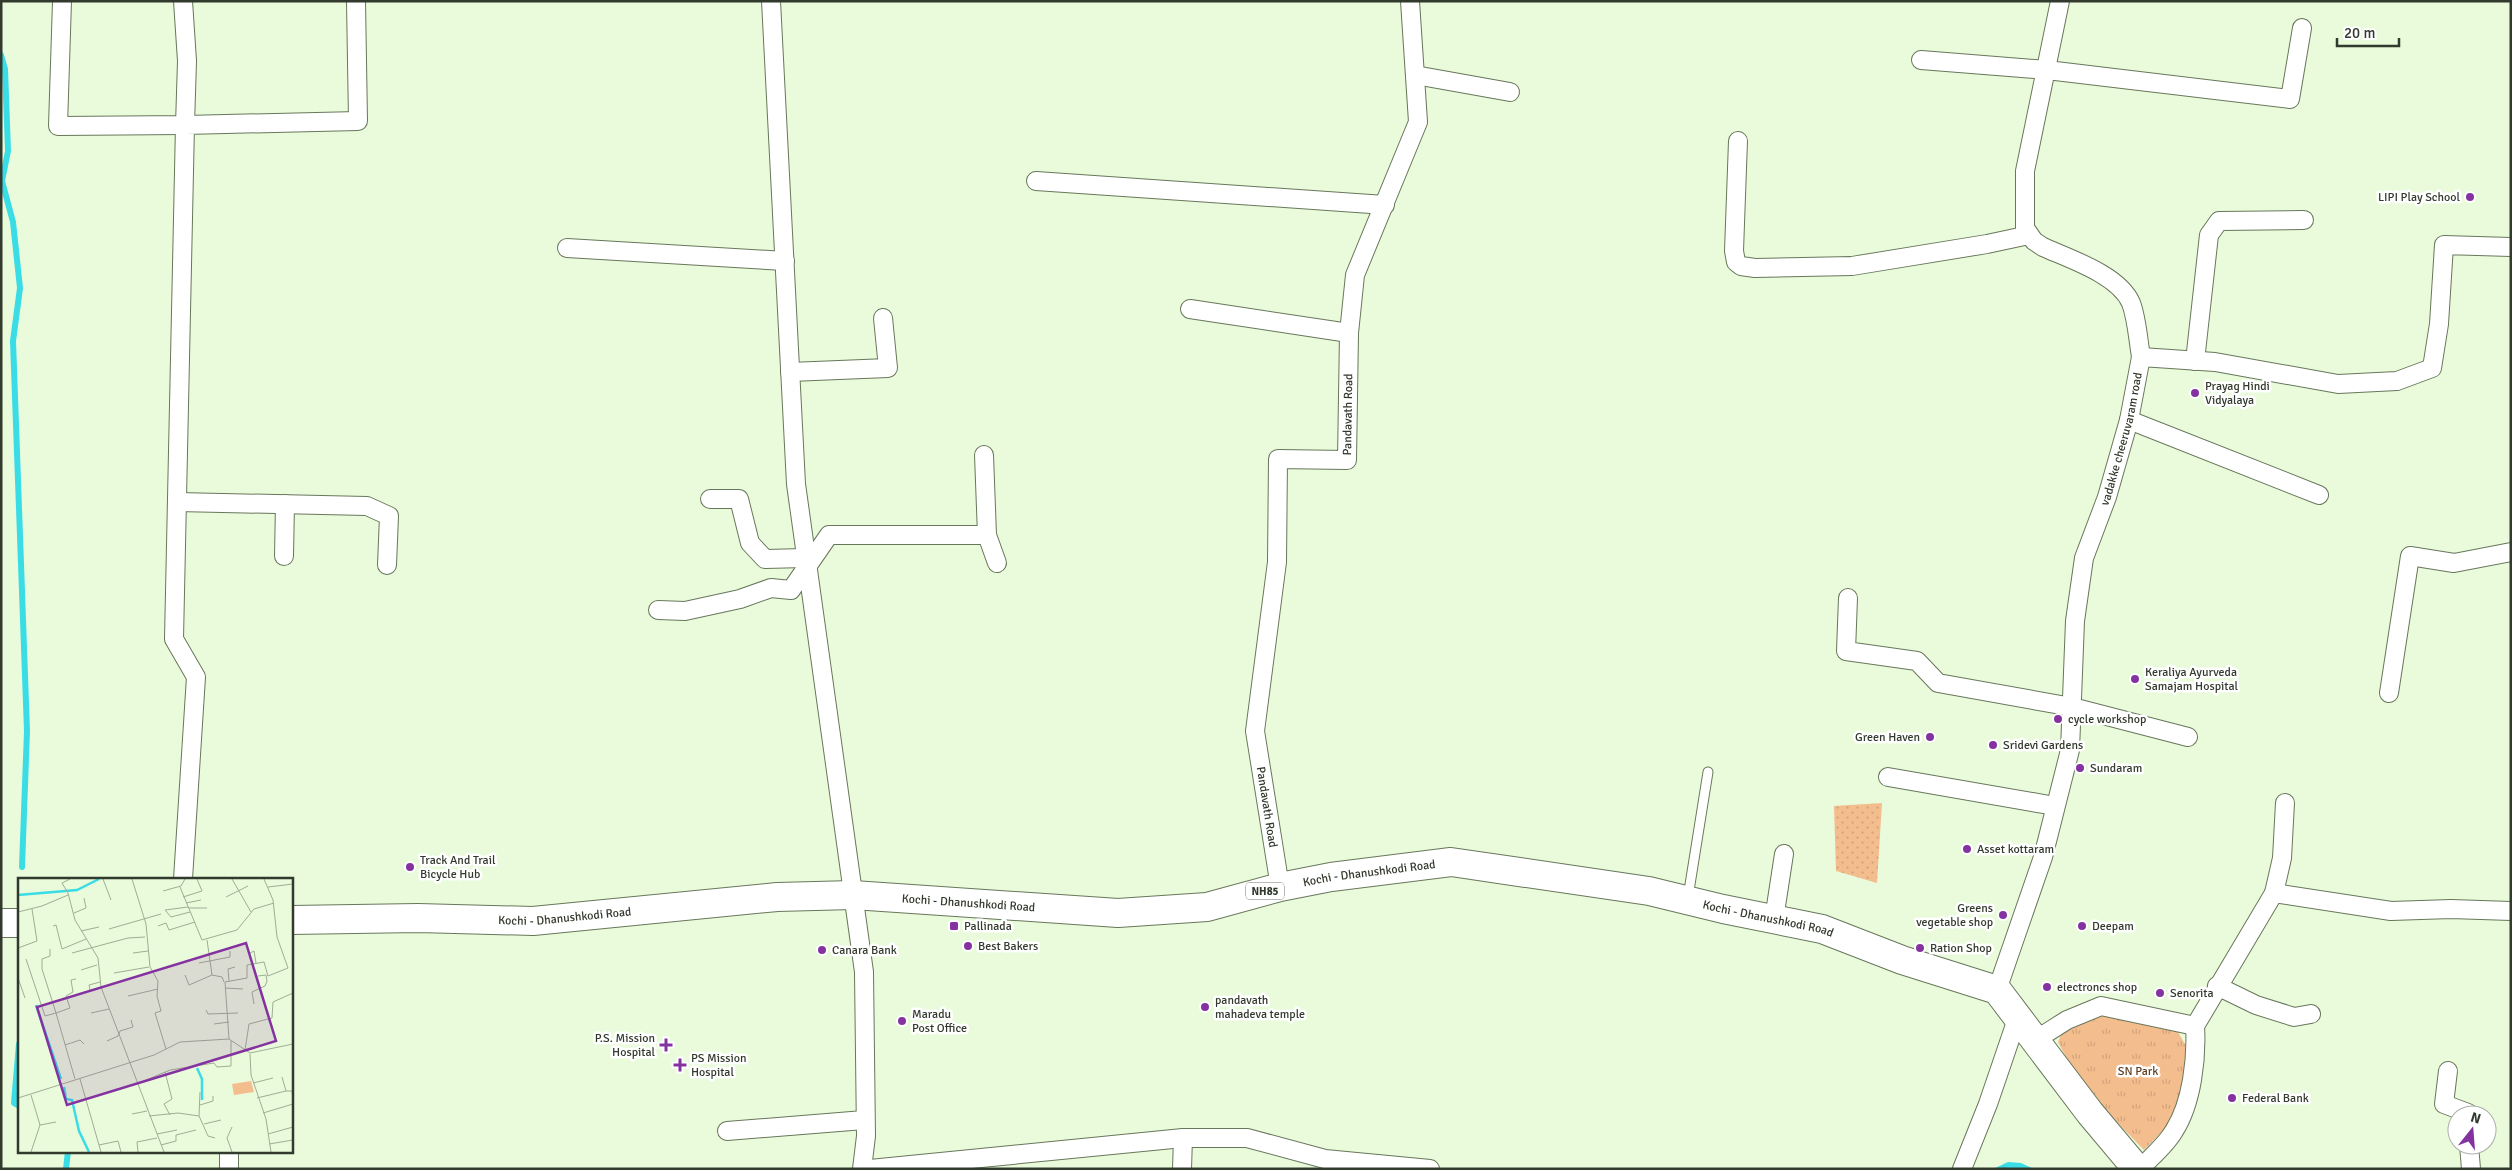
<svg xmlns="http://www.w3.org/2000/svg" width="2512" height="1170" font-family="Signika,sans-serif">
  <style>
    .grass { fill: url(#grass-dots) }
    .park { fill: url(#park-tufts) }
    .water { fill: url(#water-ripples) }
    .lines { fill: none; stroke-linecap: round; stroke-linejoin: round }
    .stream { stroke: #3adce6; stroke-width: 6 }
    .service-casing { stroke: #68775b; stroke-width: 11 }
    .minor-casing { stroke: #68775b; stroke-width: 20 }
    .trunk-casing { stroke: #68775b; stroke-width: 30 }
    .service { stroke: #fff; stroke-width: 9 }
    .minor { stroke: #fff; stroke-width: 18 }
    .trunk { stroke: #fff; stroke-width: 28 }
    .poi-dot { fill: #8532a1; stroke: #fff; stroke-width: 2 }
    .labels { text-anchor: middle; stroke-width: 5; stroke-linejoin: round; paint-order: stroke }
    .shield { fill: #fff; stroke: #70746c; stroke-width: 1 }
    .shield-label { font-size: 11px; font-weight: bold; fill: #32392d }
    .poi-label { font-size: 12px; fill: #32392d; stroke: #fff; text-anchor: start }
    .street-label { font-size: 12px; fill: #32392d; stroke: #fff }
    .park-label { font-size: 12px; fill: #5f3e21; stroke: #fff }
    .inset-river { fill: none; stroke: #3adce6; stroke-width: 2.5 }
    .inset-road { fill: none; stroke: #a0ad95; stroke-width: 1 }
    .view { fill: #8532a1; fill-opacity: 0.15; stroke: #8532a1; stroke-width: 2.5 }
    .inset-edge { fill: none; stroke: #32392d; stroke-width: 2.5 }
  </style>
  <defs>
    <pattern id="grass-dots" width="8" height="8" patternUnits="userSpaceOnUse" patternTransform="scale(1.25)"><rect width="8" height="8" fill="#f4bd8e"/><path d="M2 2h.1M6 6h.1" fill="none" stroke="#d2a37b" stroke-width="1.8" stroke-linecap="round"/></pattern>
    <pattern id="park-tufts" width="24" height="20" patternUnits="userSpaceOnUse" patternTransform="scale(1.25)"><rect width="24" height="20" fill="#f4bd8e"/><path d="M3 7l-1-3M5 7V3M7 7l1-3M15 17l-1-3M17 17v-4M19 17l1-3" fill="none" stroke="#d2a37b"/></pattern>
    <pattern id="water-ripples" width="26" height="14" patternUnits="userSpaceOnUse" patternTransform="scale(1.25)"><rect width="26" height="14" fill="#3adce6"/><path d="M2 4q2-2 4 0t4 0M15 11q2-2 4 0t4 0" fill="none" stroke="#31b3bb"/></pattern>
  </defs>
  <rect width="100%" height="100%" fill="#e9fbdb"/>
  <path class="grass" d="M1882,803l-5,80 -41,-12 -2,-65z"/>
  <path class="park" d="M2110,1013l63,10 18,32 -16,63 -31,32c-32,-33 -65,-66 -86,-108l5,-12 25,-13z"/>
  <path class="water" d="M2008,1162l13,1 13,6h-41z"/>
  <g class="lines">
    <g class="stream">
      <path d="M1,55l4,14 3,82 -6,30 11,41 7,66 -7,53 14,390 -5,136"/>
      <path d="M19,1044l-5,59 5,3"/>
      <path d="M66,1169l2,-18"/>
    </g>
    <defs>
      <path id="service" d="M1688,897l20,-125"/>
      <g id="minor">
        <path d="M62,1l-4,125 127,-1 2,-64 -4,-60"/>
        <path d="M771,1l25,483 68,488 2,164 -4,33"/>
        <path d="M2060,1l-35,170v57l9,13 9,6c27,12 76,28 88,56 6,16 7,36 10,54"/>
        <path d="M1921,60l126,10 243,29 12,-71"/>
        <path d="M1415,75l95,17"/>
        <path d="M1738,141l-4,110 2,11 5,4 14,2 97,-2 135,-22 42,-9"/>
        <path d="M1036,181l349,24"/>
        <path d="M567,248l218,13"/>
        <path d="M1190,309l159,24"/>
        <path d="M2195,361l14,-126 10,-14 85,-1"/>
        <path d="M790,372l98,-4 -5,-50"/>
        <path d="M2129,420l190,75"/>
        <path d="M710,499h29l11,44 15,16 40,-1"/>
        <path d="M177,502l190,4 22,10 -2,49"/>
        <path d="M987,535l10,28"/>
        <path d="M284,556l1,-52"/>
        <path d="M1848,598l-2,53 71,10 21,22 134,24 116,30"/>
        <path d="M658,610l27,1 55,-12 31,-11 20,2 38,-55h158l-3,-80"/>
        <path d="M2389,693l21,-137 44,7 57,-11"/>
        <path d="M1888,777l167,29"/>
        <path d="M183,879l13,-202 -22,-38 11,-514 173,-4 -2,-120"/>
        <path id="s1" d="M1280,887l-25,-156 22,-169 1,-103 69,1 2,-127 6,-58 63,-153 -8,-121"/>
        <path d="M2274,893l8,-35 3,-55"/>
        <path d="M1774,919l10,-65"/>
        <path d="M2217,986l39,19 38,12 17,-3"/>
        <path id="s2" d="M1997,990l46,-133 27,-107 5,-129 9,-63 23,-61 22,-77 12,-63 74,5 123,22 59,-3 35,-13 7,-44 5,-79 67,2"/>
        <path d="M2034,1041l33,-21 34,-14 94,20"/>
        <path d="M2448,1071l-4,33 24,9v2"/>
        <path d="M727,1131l137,-11"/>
        <path d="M2469,1145l2,24"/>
        <path d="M229,1151v18"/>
        <path d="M870,1169l313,-31h64l78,21 105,10"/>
        <path d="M1182,1169l1,-31"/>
        <path d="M1962,1169l26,-65 29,-85"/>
        <path d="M2140,1169c11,-12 26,-24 34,-38 18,-28 23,-73 21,-105l79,-133 117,18 60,-2 60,2"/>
      </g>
      <g id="trunk">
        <path id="s3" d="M291,920l127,-2 115,3 244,-24 76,-2 265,18 89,-6 73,-20 51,-10 120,-15 198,29 74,18 99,20 80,31 95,30 93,123 47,56"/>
        <path d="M1,923h18"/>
      </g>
    </defs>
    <use href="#service" class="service-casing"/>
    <use href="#minor" class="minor-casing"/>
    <use href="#trunk" class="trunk-casing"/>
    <use href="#service" class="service"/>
    <use href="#minor" class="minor"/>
    <use href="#trunk" class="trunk"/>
  </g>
  <g class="poi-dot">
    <circle cx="2470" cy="197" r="5"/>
    <circle cx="2195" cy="393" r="5"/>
    <circle cx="2135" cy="679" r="5"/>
    <circle cx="2058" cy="719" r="5"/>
    <circle cx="1930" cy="737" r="5"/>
    <circle cx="1993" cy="745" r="5"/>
    <circle cx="2080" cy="768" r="5"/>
    <circle cx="1967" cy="849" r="5"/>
    <circle cx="410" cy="867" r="5"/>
    <circle cx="2003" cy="915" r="5"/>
    <rect x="949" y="921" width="10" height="10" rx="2.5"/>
    <circle cx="2082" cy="926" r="5"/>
    <circle cx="968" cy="946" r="5"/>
    <circle cx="1920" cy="948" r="5"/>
    <circle cx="822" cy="950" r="5"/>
    <circle cx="2047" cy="987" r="5"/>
    <circle cx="2160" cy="993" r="5"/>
    <circle cx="1205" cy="1007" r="5"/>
    <circle cx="902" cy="1021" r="5"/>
    <path d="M663.5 1037.5h5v5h5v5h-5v5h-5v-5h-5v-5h5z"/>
    <path d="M677.5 1057.5h5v5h5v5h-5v5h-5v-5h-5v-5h5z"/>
    <circle cx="2232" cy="1098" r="5"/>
  </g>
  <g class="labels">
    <rect class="shield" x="1246" y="882.5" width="38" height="17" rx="4"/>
    <g class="shield-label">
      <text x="1265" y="895">NH85</text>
    </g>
    <g class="poi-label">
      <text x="2460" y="201" text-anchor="end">LIPI Play School</text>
      <text x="2205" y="390">Prayag Hindi<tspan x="2205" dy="14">Vidyalaya</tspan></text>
      <text x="2145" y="676">Keraliya Ayurveda<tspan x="2145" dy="14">Samajam Hospital</tspan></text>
      <text x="2068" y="723">cycle workshop</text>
      <text x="1920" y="741" text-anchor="end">Green Haven</text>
      <text x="2003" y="749">Sridevi Gardens</text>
      <text x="2090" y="772">Sundaram</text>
      <text x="1977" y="853">Asset kottaram</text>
      <text x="420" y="864">Track And Trail<tspan x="420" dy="14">Bicycle Hub</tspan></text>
      <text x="1993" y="912" text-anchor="end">Greens<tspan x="1993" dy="14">vegetable shop</tspan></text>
      <text x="964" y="930">Pallinada</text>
      <text x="2092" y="930">Deepam</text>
      <text x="978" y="950">Best Bakers</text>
      <text x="1930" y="952">Ration Shop</text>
      <text x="832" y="954">Canara Bank</text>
      <text x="2057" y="991">electroncs shop</text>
      <text x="2170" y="997">Senorita</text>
      <text x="1215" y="1004">pandavath<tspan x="1215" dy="14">mahadeva temple</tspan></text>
      <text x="912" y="1018">Maradu<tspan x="912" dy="14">Post Office</tspan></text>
      <text x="655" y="1042" text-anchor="end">P.S. Mission<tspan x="655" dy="14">Hospital</tspan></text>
      <text x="691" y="1062">PS Mission<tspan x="691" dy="14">Hospital</tspan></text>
      <text x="2242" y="1102">Federal Bank</text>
    </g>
    <g class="street-label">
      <text dy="4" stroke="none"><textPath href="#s1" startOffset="546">Pandavath Road</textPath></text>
      <text dy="4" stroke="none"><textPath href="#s2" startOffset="569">vadakke cheeruvaram road</textPath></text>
      <text transform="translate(1267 807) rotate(81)" y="4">Pandavath Road</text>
      <text dy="4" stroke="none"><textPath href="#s3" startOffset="1084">Kochi - Dhanushkodi Road</textPath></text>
      <text dy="4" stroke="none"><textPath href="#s3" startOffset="679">Kochi - Dhanushkodi Road</textPath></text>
      <text dy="4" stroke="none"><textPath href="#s3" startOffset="274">Kochi - Dhanushkodi Road</textPath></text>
      <text dy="4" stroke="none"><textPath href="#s3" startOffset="1489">Kochi - Dhanushkodi Road</textPath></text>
    </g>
    <g class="park-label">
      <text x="2138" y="1075">SN Park</text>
    </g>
  </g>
  <g transform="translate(18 878)">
    <rect width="275" height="275" fill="#e9fbdb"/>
    <path d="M233,203l3,11 -20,3 -2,-11z" fill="#f4bd8e"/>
    <path class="inset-river" d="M0,17l59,-5 22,-11M18,127l25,74M179,190l5,11v21M46,209l2,12 6,1 7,31 10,21"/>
    <path class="inset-road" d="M52,1l-8,4 6,10 7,27 23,38 3,29 63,165M85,1l8,21M114,1l14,45 4,43 8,14 -1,15 4,15 -6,2 11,36M214,1l19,33M162,9l22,53 35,-10 17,-21 20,-6M250,9l25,-3M145,13l18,-5 4,-7M165,19l19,-6 -5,-12M208,19l22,-11M168,25l15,-3M170,29l-23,3 6,7 19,-5M171,30h18M0,34l24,-6 26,-11M56,35l12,-5 -2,-10M35,48l3,-1 6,24 24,-10M140,48l8,-3 3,7 26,-8M91,51l52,-15M63,53l18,-4M189,62l5,35 10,2 2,5M0,70l19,-7 -5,-32M54,75l56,-15 17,-1M115,75l15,-2M232,75l4,-2 2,12M8,81l19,57 11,-3 -14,-44v-10l8,-3v-7M181,85l31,-6v-6M63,92l16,-5M96,95l35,-6M167,97l4,10 23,-10M0,100l7,20M211,103l-1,-12 7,-2M207,110l18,1M72,112l-1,-5 11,-3M110,118l30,-7M236,126l-2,-12 13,-6 2,-5 -1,-6 -8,1M188,132l2,4 30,-1M73,135l18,-4M196,146l15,-2M211,161l-4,-57 22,-4v-13l6,-1 11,-2 4,14 20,-8 -11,-31 -4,-37 -9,-21M89,163l11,-5 2,-5 13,-4 -2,-7M47,167l15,-5 4,4M227,172l4,-26 23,-6 1,-16 20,-9M232,176l1,21 15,44 5,33M147,194l7,27 -8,5 6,11M264,199l4,14h6l1,8M57,201l-19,-66 14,-5 -4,-12 7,-4 -2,-12 5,-1M62,201l21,73M121,205l31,-13 44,-7 3,4 14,-1v-25M235,205l20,-5M182,214l-1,24 9,20 7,2M13,217l9,30 16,-3M0,220l136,-43 26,-13 49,-3 21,14 43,-9M239,220l29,-7M182,227l13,-4v-5M245,235l30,-9M114,236l15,-3M131,238l29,-3 21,3M186,246l17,-4M139,256l20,-4M250,256l25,-7M251,266l24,-4M81,267l19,-4 3,11M143,267l15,-4v-6l20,-5M13,274l9,-27M120,274l-1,-10 20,-4M214,274l-5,-14 5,-11"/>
    <path class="view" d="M228,65l30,98 -209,64 -30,-98z"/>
    <rect width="275" height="275" class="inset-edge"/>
  </g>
  <rect width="2512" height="1170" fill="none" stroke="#32392d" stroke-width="5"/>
  <g transform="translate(2472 1130) rotate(17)"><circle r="24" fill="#ffffff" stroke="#adb0ab"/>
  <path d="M0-4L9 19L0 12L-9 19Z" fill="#8532a1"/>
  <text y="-8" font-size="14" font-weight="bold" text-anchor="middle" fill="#32392d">N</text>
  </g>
  <path d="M2337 38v8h62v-8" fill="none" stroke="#32392d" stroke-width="2.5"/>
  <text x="2344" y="38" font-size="15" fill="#32392d" stroke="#ffffff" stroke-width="4" paint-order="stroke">20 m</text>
</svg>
